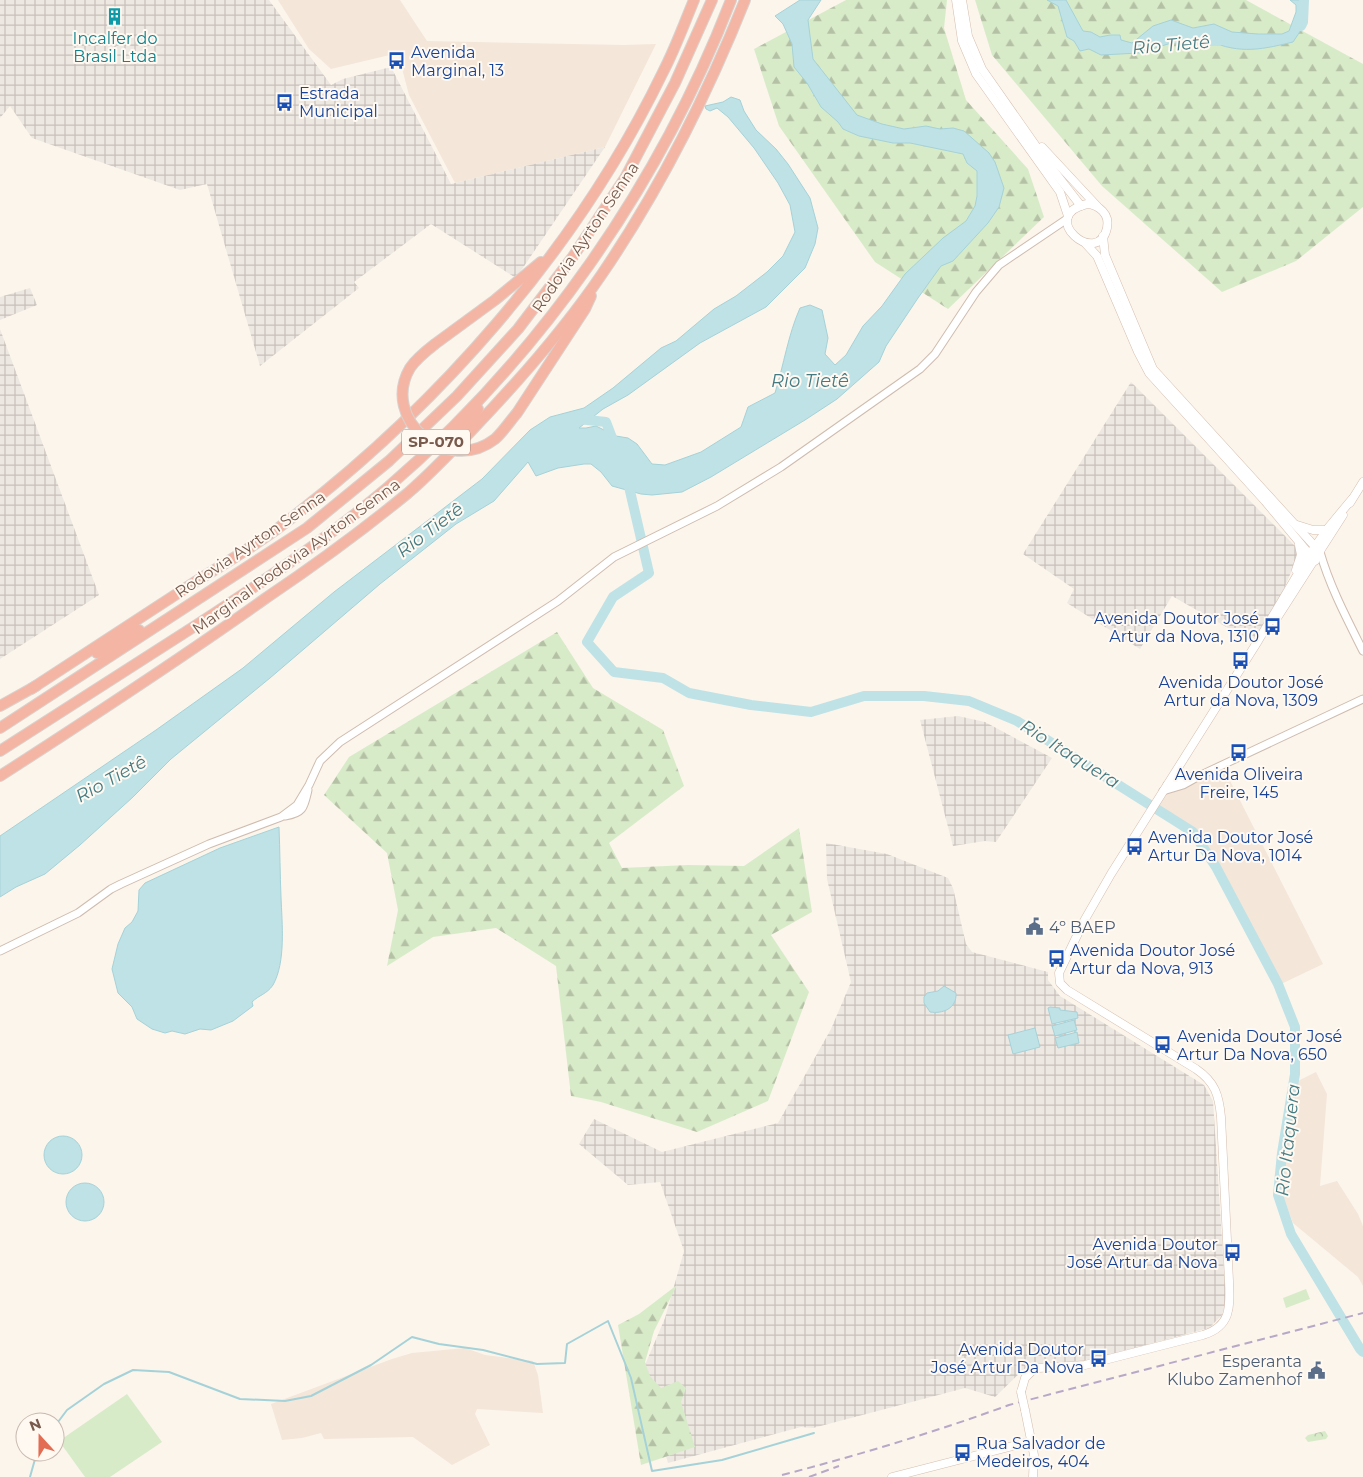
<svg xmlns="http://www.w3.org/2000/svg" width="1363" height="1477" font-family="Montserrat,sans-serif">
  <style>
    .residential { fill: #f4e6d9 }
    .industrial { fill: url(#industrial-grid) }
    .green { fill: #d8ebc9 }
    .forest { fill: url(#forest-firs) }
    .park { fill: url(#park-crowns) }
    .water { fill: #bfe2e6; stroke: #a5d2d8 }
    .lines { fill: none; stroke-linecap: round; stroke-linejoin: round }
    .stream { stroke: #a5d2d8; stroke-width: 2 }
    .river { stroke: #bfe2e6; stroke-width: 10 }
    .tertiary-casing { stroke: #cfbcaf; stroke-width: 9 }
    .secondary-casing { stroke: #d5beb0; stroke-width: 9 }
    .motorway-casing { stroke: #d9d1cd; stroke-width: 12 }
    .tertiary { stroke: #fff; stroke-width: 7 }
    .secondary { stroke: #fff; stroke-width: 8 }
    .motorway { stroke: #f5b5a4; stroke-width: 10 }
    .rail { stroke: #b7a8c7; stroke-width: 2; stroke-dasharray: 8 5; stroke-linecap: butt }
    .secondary-bridge-casing { stroke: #d5beb0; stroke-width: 9; stroke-linecap: butt }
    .motorway-bridge-casing { stroke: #d9d1cd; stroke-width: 12; stroke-linecap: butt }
    .secondary-bridge { stroke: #fff; stroke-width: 8 }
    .motorway-bridge { stroke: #f5b5a4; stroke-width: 10 }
    .labels { text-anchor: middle; stroke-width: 4; stroke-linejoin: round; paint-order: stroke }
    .shield { fill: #fff9f2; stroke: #a08a7e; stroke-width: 1 }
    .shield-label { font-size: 15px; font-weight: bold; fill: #785b4d }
    .culture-label { font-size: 16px; fill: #0d838f; stroke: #fff9f2 }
    .transit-label { font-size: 16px; fill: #164399; stroke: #fff9f2; text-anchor: start }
    .street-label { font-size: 16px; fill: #785b4d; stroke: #fff9f2 }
    .service-label { font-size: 16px; fill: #4e5e75; stroke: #fff9f2; text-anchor: start }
    .water-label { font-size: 18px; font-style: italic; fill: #447b83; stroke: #fff9f2 }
  </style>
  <defs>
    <pattern id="industrial-grid" width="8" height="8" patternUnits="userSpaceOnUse" patternTransform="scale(1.25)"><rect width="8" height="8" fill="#eee8e3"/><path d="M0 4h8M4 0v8" fill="none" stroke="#c6bfba"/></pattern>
    <pattern id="forest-firs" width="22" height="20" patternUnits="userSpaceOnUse" patternTransform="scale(1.25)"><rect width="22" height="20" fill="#d8ebc9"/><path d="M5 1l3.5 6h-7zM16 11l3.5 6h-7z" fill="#b4c1a5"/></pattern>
    <pattern id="park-crowns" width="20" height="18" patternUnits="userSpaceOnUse" patternTransform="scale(1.25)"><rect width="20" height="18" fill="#d8ebc9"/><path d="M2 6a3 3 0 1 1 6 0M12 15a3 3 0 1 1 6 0" fill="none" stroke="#b4c1a5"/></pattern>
  </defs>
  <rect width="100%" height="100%" fill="#fcf5eb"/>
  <g class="residential">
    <path d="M278,0h122l27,41 197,4 32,-1 -51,103 -150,36 -46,-88 -11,-42 -67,16 -22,-20z"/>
    <path d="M1222,765l101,199 -44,21 -62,-123 -22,-28 -38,-29 8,-12z"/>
    <path d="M1316,1072l11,22 -7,92 17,-5 21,33 5,12v60l-5,-9 -65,-54 -11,-30 -1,-11 15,-100z"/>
    <path d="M465,1348l20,7 48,6 5,14 5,38 -66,-4 -2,5 15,31 -38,20 -39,-28 -89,2 -3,-6 -19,5 -20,2 -11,-36 121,-45 20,-6z"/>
  </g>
  <g class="industrial">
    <path d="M0,0h269l62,85 12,-6 48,-12 60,117 154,-37 -89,131 -85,-54 -77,58 5,6 -99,78 -53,-182 -27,6 -148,-52 -22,-32 -10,12z"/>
    <path d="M30,288l7,17 -37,15v-23z"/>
    <path d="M0,329l99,266 -99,64z"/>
    <path d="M1131,382l169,169 -28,66 -21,24 -79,-45 -32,53 -73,-46 7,-14 -51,-35z"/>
    <path d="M958,716l27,6 67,36 -56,84 -11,-1 -32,5 -33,-126z"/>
    <path d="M826,843l61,11 61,24 5,10 13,56 6,8 76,20v8l12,16 144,89 9,16 13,201 -4,13 -13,13 -123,33 -45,2 -18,7 -28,27 -30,-9 -152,40 -12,-1 -133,36 -26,-91 23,-54 19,-67 -24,-69 -32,3 -49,-41 15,-25 68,33 116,-29 53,-94 20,-47 -24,-103z"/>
  </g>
  <g class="green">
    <path d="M1306,1289l4,10 -24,9 -3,-10z"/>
    <path d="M127,1394l35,48 -52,35h-25l-26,-36z"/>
  </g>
  <g class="forest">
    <path d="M846,0h101l-3,28 22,72 62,69 16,48 -96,92 -73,-47 -96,-136 -25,-77z"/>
    <path d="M975,0h271l117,64v143l-67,54 -74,31 -120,-106 -110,-131z"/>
    <path d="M557,632l36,56 70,42 21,56 -75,57 13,25 66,-3 56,1 55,-38 13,84 -41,23 38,57 -41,109 -71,31 -96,-30 -30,-6 -15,-130 -60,-38 -63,9 -46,29 11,-56 -11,-57 -63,-58 25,-38z"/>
    <path d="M677,1285l-23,46 -9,31 5,14 11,12 17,-7 8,7 -5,14 14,45 -54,18 -23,-140 21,-11z"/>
  </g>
  <path class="park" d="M1325,1431l3,5 -2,3 -18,3 -3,-4 3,-3z"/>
  <g class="water">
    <path d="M800,0h21l-13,20 5,39 44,56 25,9 22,5 22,-3 14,3 13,-1 11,3 25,22 6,9 9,26 -5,19 -11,16 -35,38 -12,5 -23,32 -32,48 -7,16 -42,37 -32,21 -94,57 -29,15 -30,3 -11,-1 -29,-8 -11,-14 -10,-8h-7l-26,4 -22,8 -8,-14 -34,39 -38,23 -76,60 -110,94 -99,81 -38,38 -53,48 -35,29 -29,13 -16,10v-61l156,-106 87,-62 91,-76 148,-113 48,-49 20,-13 34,-9 29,-20 48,-40 15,-7 38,-32 22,-13 31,-24 16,-16 12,-24 -5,-27 -12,-22 -24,-35 -26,-31 -11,-9 -7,3 -4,-2 -1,-3 18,-4 8,-5 9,3 4,11 12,19 20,19 12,15 22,34 8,30 -3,16 -10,24 -39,39 -66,36 -72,52 -25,14 -24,19h7l10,-2 20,10 12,2 9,6 15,20 13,1 36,-13 40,-25 7,-20 27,-14c9,-29 13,-58 25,-85l10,-3 12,5 6,28 -3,16 10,11 11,-10 17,-29 19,-20 23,-32 38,-36 23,-17 9,-15 2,-10v-25l-10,-8 -4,-9 -53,-11h-17l-34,-7 -16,-7 -5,-7 -17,-15 -14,-24 -13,-16 -2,-23 -9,-20 -8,-8z"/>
    <path d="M1047,0h19l17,31 8,1 9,5 10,-2h10l1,5 11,3 21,-17 18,-6 22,8 21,-4 18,8 26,2h24l7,-3 7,-19v-7l-6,-5h14l-1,13 3,6 -5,11 -8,12c-37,9 -56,12 -91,-4l-7,4 -27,2 -29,9 -38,2 -12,-6 -9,2 -6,-10 -7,-4 -9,-31z"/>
    <path d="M279,827c1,24 1,47 2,70 1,26 5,65 -8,88 -6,9 -14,10 -21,17l1,4 -20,15 -22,9 -11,-1 -15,5 -13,-3 -7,2 -13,-4 -15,-10 -5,-12 -14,-14 -6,-24 6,-25 7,-16 7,-6 6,-11 1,-21 6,-7 75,-35z"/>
    <path d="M944,986l12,7c1,16 -14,21 -26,19l-6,-9v-6l3,-4 11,-2z"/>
    <path d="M1050,1007l10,1v2l17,2 1,6 -26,6 -4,-16z"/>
    <path d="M1074,1020l3,10 -22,6 -3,-10z"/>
    <path d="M1035,1028l5,19 -27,7 -5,-19z"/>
    <path d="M1077,1032l2,11 -21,5 -3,-10z"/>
    <circle cx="63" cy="1155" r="19"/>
    <circle cx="85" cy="1202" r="19"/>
  </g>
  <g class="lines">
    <g class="stream">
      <path d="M55,1426l12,-16 37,-26 29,-14 36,2 71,27 45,2 26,-5 60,-31 41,-28 27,7 44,6 54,14 28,-1 2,-19 41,-23 23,57 21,93 70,-11 92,-27"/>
      <path d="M30,1477l7,-25"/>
    </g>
    <g class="river">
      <path d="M1301,26l2,-4 1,-22"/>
      <path d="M1184,41h35"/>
      <path d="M578,419l28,3 8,21"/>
      <path d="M627,478l22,95 -36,24 -26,45 27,30 49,6 26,15 62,12 60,7 53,-16h60l45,5 48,20 176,111 23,35 62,117 17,43v47l-13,79 -4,42 13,39 69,115 3,3"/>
    </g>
    <defs>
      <g id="tertiary">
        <path d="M1320,552c10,35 27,67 43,99"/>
        <path d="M1167,785l24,-8"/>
        <path d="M1163,791l20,-6 18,-10 162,-76"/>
        <path d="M285,816c19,-3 19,-9 23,-26"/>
        <path d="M0,951l78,-38 33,-24 10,-5 88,-40 72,-27 16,-12 12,-20 11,-24 20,-19 218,-141 56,-44 103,-51 64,-39 139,-98 15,-15 41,-62 23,-27 68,-46"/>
      </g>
      <g id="secondary">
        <path d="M956,0l6,41 14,33 84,118 8,24"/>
        <path d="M962,0l6,36 14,33 68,97 31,40"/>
        <path d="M1042,147l55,59"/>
        <path d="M1087,204c12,1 23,10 20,24 -9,41 -71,-12 -20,-24z"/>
        <path d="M1103,236l2,19 48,114 167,183"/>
        <path d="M1085,243l12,13 41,96 11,21 116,128 50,60"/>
        <path d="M1350,503l13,-21"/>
        <path d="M1297,525l16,5h14"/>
        <path d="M1296,570l5,-15 -2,-10"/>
        <path d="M1275,621l68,-106"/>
        <path d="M1021,1392l4,-14 7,-7 7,-3 46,-3 118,-30c29,-9 27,-29 26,-54l-8,-164c-2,-22 -6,-35 -25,-48l-129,-79 -7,-7 -1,-10 25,-52 27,-47 147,-233 51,-86 19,-27 24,-29"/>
        <path d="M1025,1410l9,45 -1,22"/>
        <path d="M892,1477l140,-36"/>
      </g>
      <g id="motorway">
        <path d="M435,344l60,-44 46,-38"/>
        <path d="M517,413l68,-104 6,-13"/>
        <path d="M450,445l28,-36"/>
        <path d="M97,653l42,-23"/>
        <path d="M31,689c54,-35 109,-71 164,-107 27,-17 56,-34 82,-53 158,-118 300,-279 386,-457 12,-23 21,-48 31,-72"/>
        <path d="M0,706l36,-20"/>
        <path d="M0,728l307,-200 82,-67 68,-65 61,-67 54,-71 53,-80 50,-95 37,-83"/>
        <path d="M0,751c65,-41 130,-83 195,-125 66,-43 132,-87 192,-138 152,-130 272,-302 344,-488"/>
        <path d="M0,776c90,-58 179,-116 266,-178 49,-33 97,-68 142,-105 22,-19 43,-41 63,-62 47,-49 93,-101 131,-157 58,-85 105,-179 143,-274"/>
      </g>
    </defs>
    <use href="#tertiary" class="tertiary-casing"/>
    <use href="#secondary" class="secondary-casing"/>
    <use href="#motorway" class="motorway-casing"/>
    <use href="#tertiary" class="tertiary"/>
    <use href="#secondary" class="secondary"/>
    <use href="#motorway" class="motorway"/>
    <g class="rail">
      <path d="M782,1475c77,-20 153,-43 227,-70l354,-92"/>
      <path d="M809,1477l30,-11"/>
    </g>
    <defs>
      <path id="secondary-bridge" d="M1021,1392l4,18"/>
      <path id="motorway-bridge" d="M435,344c-9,7 -19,15 -25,24 -30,51 37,108 85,71 8,-7 15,-18 22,-26"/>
    </defs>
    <use href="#secondary-bridge" class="secondary-bridge-casing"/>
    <use href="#motorway-bridge" class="motorway-bridge-casing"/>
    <use href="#secondary-bridge" class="secondary-bridge"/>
    <use href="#motorway-bridge" class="motorway-bridge"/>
  </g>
  <defs>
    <symbol id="building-bare" viewBox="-9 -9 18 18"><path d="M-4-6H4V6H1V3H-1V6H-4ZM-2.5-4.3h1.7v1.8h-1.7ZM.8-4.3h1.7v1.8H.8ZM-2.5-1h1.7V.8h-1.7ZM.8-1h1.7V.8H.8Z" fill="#0f9aa8" stroke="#fff9f2" stroke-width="2.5" paint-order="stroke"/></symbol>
    <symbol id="bus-bare" viewBox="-9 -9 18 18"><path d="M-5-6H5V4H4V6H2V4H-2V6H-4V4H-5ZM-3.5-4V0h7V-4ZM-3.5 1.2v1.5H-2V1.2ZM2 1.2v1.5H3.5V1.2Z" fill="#1a4fb4" stroke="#fff9f2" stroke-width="2.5" paint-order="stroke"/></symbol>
    <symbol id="civic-bare" viewBox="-9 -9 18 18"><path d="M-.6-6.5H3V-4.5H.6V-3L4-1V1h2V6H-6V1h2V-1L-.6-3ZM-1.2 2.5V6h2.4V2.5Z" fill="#5c6f8a" stroke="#fff9f2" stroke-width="2.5" paint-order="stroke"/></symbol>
  </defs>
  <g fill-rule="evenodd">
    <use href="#building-bare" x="102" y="4" width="25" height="25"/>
    <use href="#bus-bare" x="384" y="48" width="25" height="25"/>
    <use href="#bus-bare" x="272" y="90" width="25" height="25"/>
    <use href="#bus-bare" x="1260" y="614" width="25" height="25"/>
    <use href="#bus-bare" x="1228" y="648" width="25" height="25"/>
    <use href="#bus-bare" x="1226" y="740" width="25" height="25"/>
    <use href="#bus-bare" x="1122" y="834" width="25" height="25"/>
    <use href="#civic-bare" x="1022" y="914" width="25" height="25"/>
    <use href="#bus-bare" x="1044" y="946" width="25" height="25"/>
    <use href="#bus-bare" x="1150" y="1032" width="25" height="25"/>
    <use href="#bus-bare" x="1220" y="1240" width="25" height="25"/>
    <use href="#bus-bare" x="1086" y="1346" width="25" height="25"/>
    <use href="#civic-bare" x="1304" y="1358" width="25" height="25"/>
    <use href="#bus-bare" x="950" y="1440" width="25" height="25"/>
  </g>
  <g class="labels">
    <rect class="shield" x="402" y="429.5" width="68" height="25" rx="4"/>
    <g class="shield-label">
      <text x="436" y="447">SP-070</text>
    </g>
    <g class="culture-label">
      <text x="115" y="44">Incalfer do<tspan x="115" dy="18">Brasil Ltda</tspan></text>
    </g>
    <g class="transit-label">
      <text x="411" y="58">Avenida<tspan x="411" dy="18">Marginal, 13</tspan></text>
      <text x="299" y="99">Estrada<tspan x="299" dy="18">Municipal</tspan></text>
      <text x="1259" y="624" text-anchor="end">Avenida Doutor José<tspan x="1259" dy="18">Artur da Nova, 1310</tspan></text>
      <text x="1241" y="688" text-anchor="middle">Avenida Doutor José<tspan x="1241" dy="18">Artur da Nova, 1309</tspan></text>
      <text x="1239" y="780" text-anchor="middle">Avenida Oliveira<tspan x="1239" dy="18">Freire, 145</tspan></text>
      <text x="1148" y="843">Avenida Doutor José<tspan x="1148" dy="18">Artur Da Nova, 1014</tspan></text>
      <text x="1070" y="956">Avenida Doutor José<tspan x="1070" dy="18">Artur da Nova, 913</tspan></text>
      <text x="1177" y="1042">Avenida Doutor José<tspan x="1177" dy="18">Artur Da Nova, 650</tspan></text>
      <text x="1218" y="1250" text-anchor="end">Avenida Doutor<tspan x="1218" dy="18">José Artur da Nova</tspan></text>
      <text x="1084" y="1355" text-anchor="end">Avenida Doutor<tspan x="1084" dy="18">José Artur Da Nova</tspan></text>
      <text x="976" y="1449">Rua Salvador de<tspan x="976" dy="18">Medeiros, 404</tspan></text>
    </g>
    <g class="street-label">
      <text transform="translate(585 237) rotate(-56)" y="6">Rodovia Ayrton Senna</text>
      <text transform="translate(250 544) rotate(-34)" y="6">Rodovia Ayrton Senna</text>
      <text transform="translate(296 556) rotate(-36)" y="6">Marginal Rodovia Ayrton Senna</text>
    </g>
    <g class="service-label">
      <text x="1049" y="933">4º BAEP</text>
      <text x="1302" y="1367" text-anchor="end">Esperanta<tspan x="1302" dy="18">Klubo Zamenhof</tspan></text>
    </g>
    <g class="water-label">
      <text transform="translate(1171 45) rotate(-5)" y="6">Rio Tietê</text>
      <text x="810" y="387">Rio Tietê</text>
      <text transform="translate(430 530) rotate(-37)" y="6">Rio Tietê</text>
      <text transform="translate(1070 754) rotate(32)" y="6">Rio Itaquera</text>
      <text transform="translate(111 779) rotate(-29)" y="6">Rio Tietê</text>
      <text transform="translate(1288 1140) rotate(-84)" y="6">Rio Itaquera</text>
    </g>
  </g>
  <g transform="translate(40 1437) rotate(339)"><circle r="24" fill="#fff9f2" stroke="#c9bab0"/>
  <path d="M0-4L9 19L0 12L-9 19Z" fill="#e36d53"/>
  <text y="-8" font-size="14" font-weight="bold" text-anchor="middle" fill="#785b4d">N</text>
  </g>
</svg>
